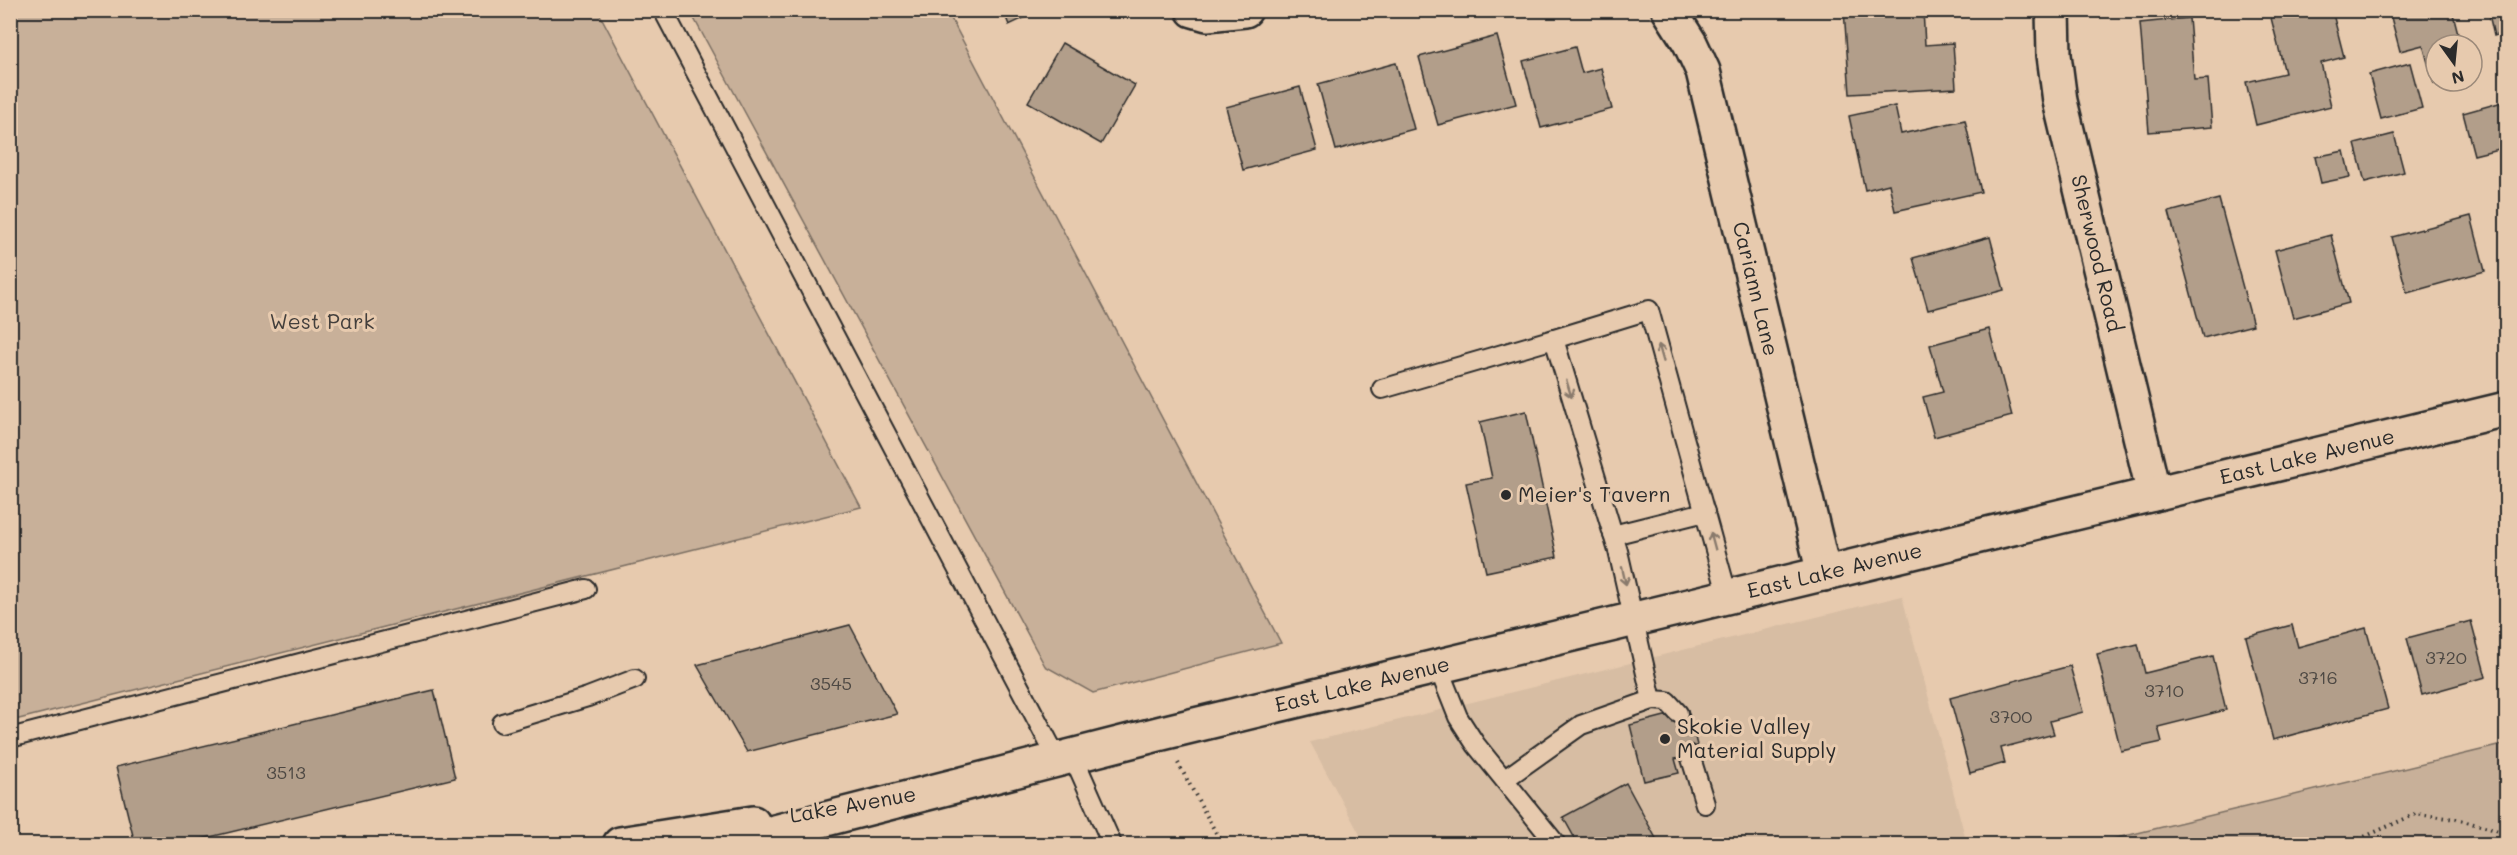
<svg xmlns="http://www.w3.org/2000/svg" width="2517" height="855" font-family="Mali,sans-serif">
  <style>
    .built { fill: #d7bda3 }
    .green { fill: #c8b099; stroke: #7a6e62; stroke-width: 1.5 }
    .building { fill: #b29e8a; stroke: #2b2b2b; stroke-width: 1.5 }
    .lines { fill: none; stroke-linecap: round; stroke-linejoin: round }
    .lane-casing { stroke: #2b2b2b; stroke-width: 22 }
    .street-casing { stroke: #2b2b2b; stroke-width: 38 }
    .primary-casing { stroke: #2b2b2b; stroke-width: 38 }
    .path { stroke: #2b2b2b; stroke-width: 4; stroke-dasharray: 1.5 4.5; stroke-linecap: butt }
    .lane { stroke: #e7caae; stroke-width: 18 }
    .street { stroke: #e7caae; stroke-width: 33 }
    .primary { stroke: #e7caae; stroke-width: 33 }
    .oneway { stroke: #897a6c }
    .poi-dot { fill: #2b2b2b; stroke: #e7caae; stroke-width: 2 }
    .labels { text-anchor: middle; stroke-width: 6; stroke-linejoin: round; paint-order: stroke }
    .number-label { font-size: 18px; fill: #4d4843 }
    .street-label { font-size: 21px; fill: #2b2b2b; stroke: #e7caae }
    .park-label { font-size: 21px; fill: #433f3c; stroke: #e7caae }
    .poi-label { font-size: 21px; fill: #2b2b2b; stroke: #e7caae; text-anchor: start }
  </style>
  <rect width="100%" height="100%" fill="#e7caae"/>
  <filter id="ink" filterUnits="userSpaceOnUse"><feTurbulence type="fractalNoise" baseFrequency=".0167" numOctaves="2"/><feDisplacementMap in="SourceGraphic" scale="12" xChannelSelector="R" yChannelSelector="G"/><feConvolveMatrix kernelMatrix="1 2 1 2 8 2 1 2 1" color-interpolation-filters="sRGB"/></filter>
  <g filter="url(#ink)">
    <path class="built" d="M1902,596l65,248h-602l-55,-102z"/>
    <g class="green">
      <path d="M11,10l587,1 263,496 -850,214z"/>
      <path d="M690,11h257l334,632 -188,50 -48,-27z"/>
      <path d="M2506,744v100h-414z"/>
    </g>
    <g class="building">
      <path d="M1003,10h38l-32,15z"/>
      <path d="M1844,10h79l2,35 28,-2 3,45 -106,6z"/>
      <path d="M2269,10h63l12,47 -23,6 10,43 -75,19 -10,-43 39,-9z"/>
      <path d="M2389,10h63l9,35h-25v36h10l-12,3 -11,-39 -23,6z"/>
      <path d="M2488,10h18v22l-12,4z"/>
      <path d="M2189,18l5,62 14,-1 4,48 -63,5 -9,-109z"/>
      <path d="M1497,36l19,68 -78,21 -19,-68z"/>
      <path d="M1062,43l73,42 -34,59 -73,-42z"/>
      <path d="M1575,47l7,26 19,-5 11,41 -71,19 -18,-67z"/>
      <path d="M1396,63l18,66 -78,21 -18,-66z"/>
      <path d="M2410,63l12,45 -41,11 -12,-45z"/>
      <path d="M1300,87l17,63 -74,20 -17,-63z"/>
      <path d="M2506,101v46l-32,8 -11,-42z"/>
      <path d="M1895,106l6,28 64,-14 16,72 -86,19 -6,-27 -24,6 -16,-74z"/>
      <path d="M2394,134l10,38 -39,10 -10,-38z"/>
      <path d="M2344,151l6,26 -29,6 -6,-26z"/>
      <path d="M2219,199l34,126 -50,13 -34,-126z"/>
      <path d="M2471,216l14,55 -78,22 -15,-56z"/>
      <path d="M2331,235l18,68 -56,15 -18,-68z"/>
      <path d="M1990,237l14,53 -76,20 -15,-52z"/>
      <path d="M1989,329l23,87 -78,21 -11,-40 20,-5 -13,-47z"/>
      <path d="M1526,411l31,146 -71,15 -20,-89 26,-5 -12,-56z"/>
      <path d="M2471,621l15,56 -64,18 -15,-57z"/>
      <path d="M850,625l47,89 -150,38 -50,-87z"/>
      <path d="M2292,625l6,22 68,-19 22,81 -115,31 -27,-103z"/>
      <path d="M2138,644l7,29 68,-17 13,54 -68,17 4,15 -41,9 -24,-97z"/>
      <path d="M2070,666l13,46 -33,9 4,13 -53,14 4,15 -35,10 -20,-75z"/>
      <path d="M434,690l21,88 -274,66h-46l-19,-77z"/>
      <path d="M1688,710l11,43 -24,6 4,14 -35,8 -14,-56z"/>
      <path d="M1626,783l33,61h-81l-15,-27z"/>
    </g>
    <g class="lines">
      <defs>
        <g id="lane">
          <path d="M663,10l395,750"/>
          <path d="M1382,389l172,-50"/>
          <path d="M1613,535l92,-23"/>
          <path d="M1438,667l20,50 18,28 80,99"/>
          <path d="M1652,700l15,1 11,12"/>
          <path d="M502,723l86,-26 47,-18"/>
          <path d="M10,738l576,-149"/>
          <path d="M1690,755l15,49"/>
          <path d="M1073,756l39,88"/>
          <path d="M1505,779l76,-54 71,-25 -34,-149 -64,-212 95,-29 79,287"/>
        </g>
        <g id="street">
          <path d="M1193,10l14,4 38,-4"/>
          <path id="s1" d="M1669,10l21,33 13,28 121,503"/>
          <path id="s2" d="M2053,10l1,45 6,46 94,393"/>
        </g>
        <g id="primary">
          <path d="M620,844l133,-21"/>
          <path id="s3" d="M728,844l434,-111 1344,-324"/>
        </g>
      </defs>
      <use href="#lane" class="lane-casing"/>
      <use href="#street" class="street-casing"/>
      <use href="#primary" class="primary-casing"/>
      <g class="path">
        <path d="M1178,763l44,81"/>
        <path d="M2348,844l68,-30 40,5 50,14"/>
      </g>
      <use href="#lane" class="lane"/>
      <use href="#street" class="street"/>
      <use href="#primary" class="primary"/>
    </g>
    <defs><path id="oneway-shaft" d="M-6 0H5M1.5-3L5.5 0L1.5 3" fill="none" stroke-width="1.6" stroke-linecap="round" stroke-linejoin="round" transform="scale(1.5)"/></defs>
    <g class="oneway">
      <use href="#oneway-shaft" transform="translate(1661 353) rotate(-106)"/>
      <use href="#oneway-shaft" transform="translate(1569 389) rotate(73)"/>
      <use href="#oneway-shaft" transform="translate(1713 541) rotate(-105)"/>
      <use href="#oneway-shaft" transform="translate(1624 576) rotate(77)"/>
    </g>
  </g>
  <g class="poi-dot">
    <circle cx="1506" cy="495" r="6"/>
    <circle cx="1665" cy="739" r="6"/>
  </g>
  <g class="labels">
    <g class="number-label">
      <text x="2446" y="664">3720</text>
      <text x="2318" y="684">3716</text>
      <text x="831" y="690">3545</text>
      <text x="2164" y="697">3710</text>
      <text x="2011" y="723">3700</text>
      <text x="286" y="779">3513</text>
    </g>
    <g class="street-label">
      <text dy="7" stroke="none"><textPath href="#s2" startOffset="248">Sherwood Road</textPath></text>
      <text dy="7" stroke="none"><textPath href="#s1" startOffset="294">Cariann Lane</textPath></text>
      <text dy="7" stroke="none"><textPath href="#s3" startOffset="1626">East Lake Avenue</textPath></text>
      <text dy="7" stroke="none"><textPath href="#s3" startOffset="1140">East Lake Avenue</textPath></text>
      <text dy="7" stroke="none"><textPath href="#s3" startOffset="654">East Lake Avenue</textPath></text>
      <text transform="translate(853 805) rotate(-10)" y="7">Lake Avenue</text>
    </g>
    <g class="park-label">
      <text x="322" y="329">West Park</text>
    </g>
    <g class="poi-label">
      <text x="1518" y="502">Meier's Tavern</text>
      <text x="1677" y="734">Skokie Valley<tspan x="1677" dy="24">Material Supply</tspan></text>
    </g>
  </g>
  <rect width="2517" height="855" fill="none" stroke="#e7caae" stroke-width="36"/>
  <rect x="18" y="18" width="2481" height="819" fill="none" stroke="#2b2b2b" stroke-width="2" filter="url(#ink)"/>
  <g transform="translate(2454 63) rotate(165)"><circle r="28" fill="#e7caae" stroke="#9c8a7a" stroke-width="1.5"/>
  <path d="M0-4.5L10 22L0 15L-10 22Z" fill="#2b2b2b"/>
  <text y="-9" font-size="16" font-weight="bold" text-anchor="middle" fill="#2b2b2b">N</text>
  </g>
</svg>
